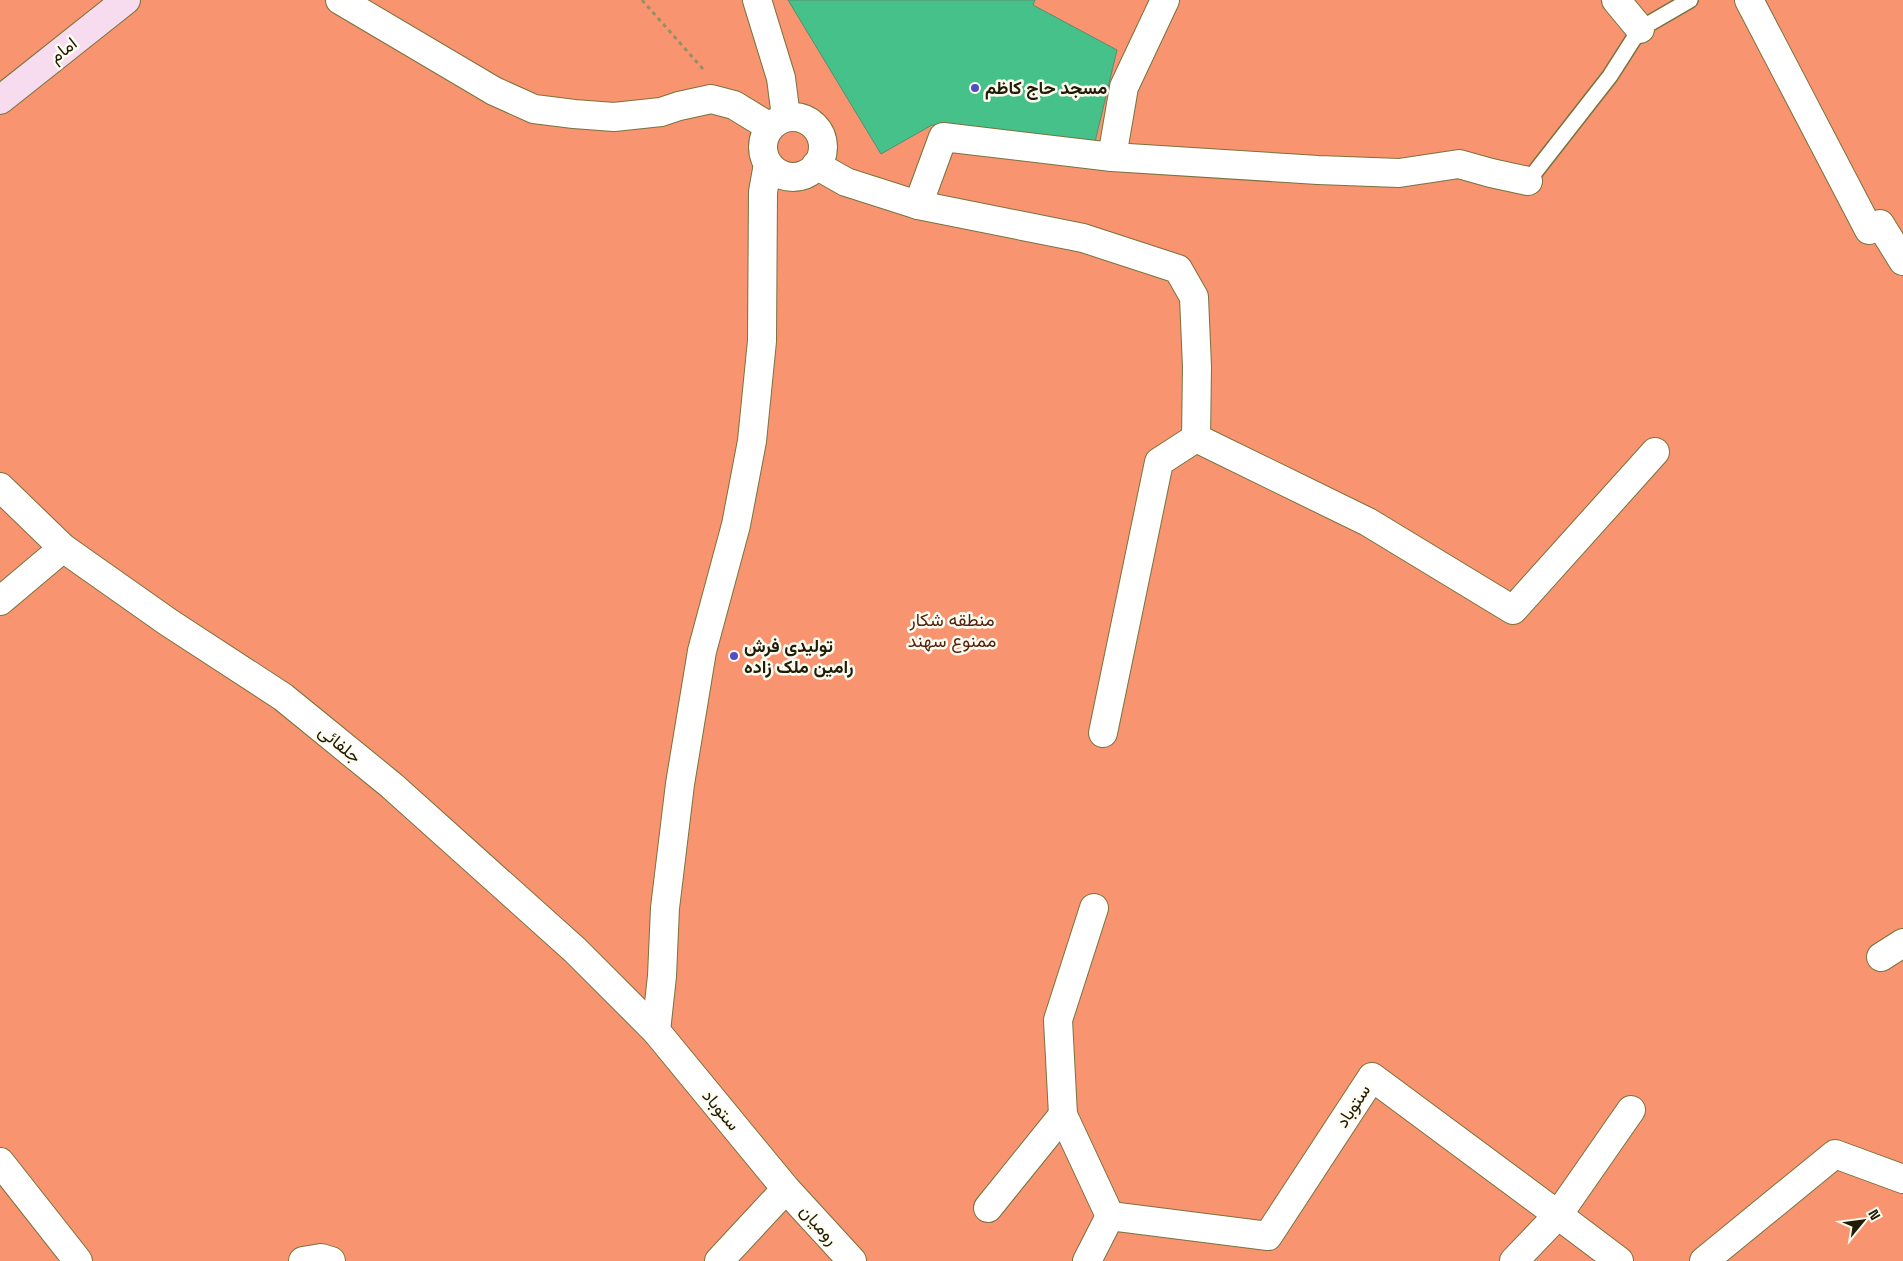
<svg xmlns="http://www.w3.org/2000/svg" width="1903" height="1261" font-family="'Space Grotesk',Vazirmatn,sans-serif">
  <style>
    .green { fill: #f8946f }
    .building { fill: #46c18a; stroke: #568e71 }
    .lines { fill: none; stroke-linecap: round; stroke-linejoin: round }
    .lane-casing { stroke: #7a723d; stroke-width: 18 }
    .street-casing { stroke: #7a723d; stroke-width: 30 }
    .secondary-casing { stroke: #7a723d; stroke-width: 30 }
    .path { stroke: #969065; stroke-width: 3; stroke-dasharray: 4 4; stroke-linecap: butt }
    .lane { stroke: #fff; stroke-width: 15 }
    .street { stroke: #fff; stroke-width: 28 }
    .secondary { stroke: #f7dbee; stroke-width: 28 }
    .poi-dot { fill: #544cc3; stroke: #fffdf2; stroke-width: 2 }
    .labels { text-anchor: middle; stroke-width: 5; stroke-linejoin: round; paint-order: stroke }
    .street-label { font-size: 18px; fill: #201c06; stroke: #fffdf2 }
    .poi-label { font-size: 18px; font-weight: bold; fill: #201c06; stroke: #fffdf2; text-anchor: start }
    .park-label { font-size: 18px; fill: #54220f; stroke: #fffdf2 }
  </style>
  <rect width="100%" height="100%" fill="#e6dea5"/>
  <rect class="green" x="0" y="0" width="1903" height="1261"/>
  <path class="building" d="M788,0h247l-2,5 84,45 -22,92 -163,-17 -51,29z"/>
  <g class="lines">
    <defs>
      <path id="lane" d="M1528,181l82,-105 30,-47 50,-29"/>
      <g id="street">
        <path d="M340,0l154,91 40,18 40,5 40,3 47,-5 18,-6 32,-7 23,6 36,22"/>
        <path d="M757,0l24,78 5,39"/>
        <path d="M1616,0l24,29"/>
        <path d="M1749,0l120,230 11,-6 23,37"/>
        <circle cx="793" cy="147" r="30"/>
        <path d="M1112,157l12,-70 41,-87"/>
        <path d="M816,165l30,17 72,23 25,-68 169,20 206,13 81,3 60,-9 32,9 37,8"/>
        <path d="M918,205l165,33 95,31 16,28 3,70 -1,71 172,84 145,88 142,-158"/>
        <path d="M0,487l63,61 105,74 115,75 108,88 184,165 81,81 130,158 66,72"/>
        <path d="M0,601l63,-53"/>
        <path d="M1103,733l56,-271 37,-24"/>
        <path d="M1094,908l-36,112 5,95 47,101"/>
        <path d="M1881,957l22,-14"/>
        <path d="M656,1031l6,-55 3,-68 15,-124 22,-133 34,-126 16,-84 10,-100 1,-149 5,-28"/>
        <path d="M0,1162l78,99"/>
        <path d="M988,1208l75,-93"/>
        <path d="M303,1261l18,-3 10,3"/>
        <path d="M719,1261l67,-72"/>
        <path d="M1087,1261l23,-45 158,20 104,-159 186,138 73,-105"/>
        <path d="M1514,1261l44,-46 61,46"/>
        <path d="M1704,1261l131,-107 68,25"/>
      </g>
      <path id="secondary" d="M0,100l126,-100"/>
    </defs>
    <use href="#lane" class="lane-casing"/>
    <use href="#street" class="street-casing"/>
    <use href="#secondary" class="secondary-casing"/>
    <path class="path" d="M642,0l61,69"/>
    <use href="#lane" class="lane"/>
    <use href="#street" class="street"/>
    <use href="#secondary" class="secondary"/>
  </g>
  <g class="poi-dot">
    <circle cx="975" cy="88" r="5"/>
    <circle cx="734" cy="656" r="5"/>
  </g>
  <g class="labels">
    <g class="street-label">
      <text transform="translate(63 50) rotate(-38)" y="6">امام</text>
      <text transform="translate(340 744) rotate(39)" y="6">جلفائی</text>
      <text transform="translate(1353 1106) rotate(-57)" y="6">ستوباد</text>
      <text transform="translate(721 1110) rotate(50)" y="6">ستوباد</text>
      <text transform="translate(819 1225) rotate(48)" y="6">رومیان</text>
    </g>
    <g class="poi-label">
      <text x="985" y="94">مسجد حاج کاظم</text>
      <text x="744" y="652">تولیدی فرش<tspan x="744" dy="21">رامین ملک زاده</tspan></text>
    </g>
    <g class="park-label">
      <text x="952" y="626">منطقه شکار<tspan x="952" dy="21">ممنوع سهند</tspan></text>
    </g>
  </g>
  <g transform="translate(1863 1221) rotate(61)" stroke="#fffdf2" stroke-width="4" paint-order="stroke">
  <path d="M0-4L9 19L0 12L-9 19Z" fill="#201c06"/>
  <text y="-8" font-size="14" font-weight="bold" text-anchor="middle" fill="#201c06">N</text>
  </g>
</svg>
